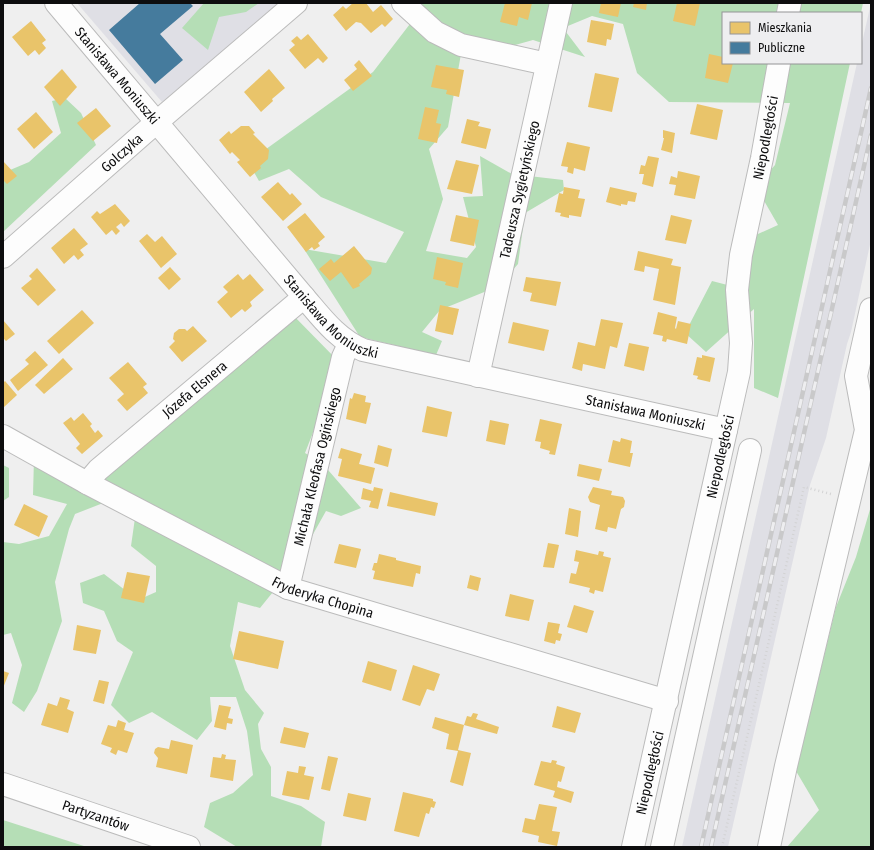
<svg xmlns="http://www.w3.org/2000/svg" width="874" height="850" font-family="'Fira Sans Condensed',sans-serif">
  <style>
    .built { fill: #dfdfe5 }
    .forest { fill: #b5deb6 }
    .homes { fill: #e9c46a }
    .public { fill: #457b9d }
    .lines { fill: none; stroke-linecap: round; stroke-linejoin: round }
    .minor-casing { stroke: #bbb; stroke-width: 24 }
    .path { stroke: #d3d3d4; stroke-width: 2.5; stroke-dasharray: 1 3; stroke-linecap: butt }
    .minor { stroke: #fdfdfd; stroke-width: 22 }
    .rail-casing { stroke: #c9c9ca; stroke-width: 4.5 }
    .rail { stroke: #eeeef0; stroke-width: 3; stroke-dasharray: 9; stroke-linecap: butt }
    .labels { text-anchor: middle; stroke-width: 4; stroke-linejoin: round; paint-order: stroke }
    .street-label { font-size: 14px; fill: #0d0d0e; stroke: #eeeef0 }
  </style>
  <rect width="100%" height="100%" fill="#efefef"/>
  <g class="built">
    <path d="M77,3h205l-120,99z"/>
    <path d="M871,3v237l-20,92 -4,12 -21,94 -16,47 -82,362h-46l175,-784h4v-16z"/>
  </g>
  <g class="forest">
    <path d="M204,3h55l-13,9 -27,5 -11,33 -26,-22z"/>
    <path d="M421,3h442l-2,10h-138v50h127l-72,335 -24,-10v-79l-48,43 -21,-19 27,-52 31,8 6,-51 29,-13 -22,-38 19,-22 15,-62 -121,-1 -32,-29 -14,-49 -31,-8 -29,12 22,29 -52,-17 -50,14h-22l-13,73 -19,22 14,50 -17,52 41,7 9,-11 -13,-50 20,-1 -3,-40 32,18 51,6 1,10 -39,23 -7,51 -19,22 -59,24 -18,22 20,9 -6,14 -76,-18 -56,-88 82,14 18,-31 -83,-35 -32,-28 -30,12 -11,-19 125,-90 50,-65z"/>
    <path d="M65,98l16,15 15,32 -93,87v-59l26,-11 32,-29 -9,-32z"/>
    <path d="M290,312l50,51 -35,90 17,10 39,45 -20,8 -15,-5 -28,50 -38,47 -22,-6 -8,44 15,44 19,23 -6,11 3,25 10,18v29l30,10 24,16 -4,25h-84l-33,-20 6,-24 23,-10 20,-18 -6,-44 -11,-34h-26l2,24 -15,19 -45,-28 -23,11 -18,-18 22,-53 -16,-11 -13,-30 -21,-8 -3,-20 24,-9 34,26 18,-8v-26l-25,-20 5,-35 -20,-13 -41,16 -6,15 -14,53 7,39 -25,70 -13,21 -12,-9 10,-38 -11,-32 -8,2v-93l16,2 30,-8 18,-32 -34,-9 1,-37 56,19z"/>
    <path d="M3,465l6,3v29l-6,4z"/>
    <path d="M871,506v341h-84l32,-37 -23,-39 40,-164 20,-50z"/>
    <path d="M3,820l84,27h-84z"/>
  </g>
  <g class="homes">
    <path d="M353,3h13l7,9 8,-7 12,14 -8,8 -3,-3 -11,9 -10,-10 -5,-1 -10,9 -13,-16 10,-9 3,3z"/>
    <path d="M505,3h27l-4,17 -9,-3 -2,9 -17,-4z"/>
    <path d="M601,3h20l-3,14 -19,-4z"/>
    <path d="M634,3h13l-1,7 -13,-3z"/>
    <path d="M677,3h23l-5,23 -22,-5z"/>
    <path d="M591,20l23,4 -3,16 -4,-1 -1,7 -19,-4z"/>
    <path d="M31,21l15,19 -4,3 4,5 -7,7 -4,-5 -7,6 -16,-19z"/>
    <path d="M308,34l20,24 -5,5 -5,-5 -13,11 -16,-19 6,-5 -4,-4 6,-5 4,4z"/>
    <path d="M709,54l14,3v6h10l-5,20 -23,-5z"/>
    <path d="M359,60l13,16 -19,15 -9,-11 13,-11 -3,-4z"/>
    <path d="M436,65l28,5 -5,27 -13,-3 1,-4 -16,-3z"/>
    <path d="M62,69l15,18 -17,19 -16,-19z"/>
    <path d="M269,69l16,19 -13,11 1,2 -12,11 -17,-20z"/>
    <path d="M595,73l24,5 -7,34 -24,-5z"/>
    <path d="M697,104l26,6 -6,30 -27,-6z"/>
    <path d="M425,107l14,3 -3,13 5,1 -4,19 -19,-4z"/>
    <path d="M96,108l15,18 -18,15 -16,-18z"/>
    <path d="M36,112l17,20 -19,17 -17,-20z"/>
    <path d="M467,119l13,3 -2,4 13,3 -5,20 -25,-6z"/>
    <path d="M241,126h8l6,7 -2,1 16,16 -1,9 -8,7 1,2 -11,9 -13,-15 3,-2 -8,-8 -2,2 -11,-14 10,-9 2,3z"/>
    <path d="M663,130l12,3 -3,20 -11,-3 3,-12h-1z"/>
    <path d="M567,142l23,5 -5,24 -11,-3 -1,6 -6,-2 1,-5 -7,-1z"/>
    <path d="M648,156l11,2 -6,29 -11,-3 2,-10h-5l2,-9 4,1z"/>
    <path d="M456,160l23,5 -7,29 -25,-5z"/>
    <path d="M3,161l14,15 -10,8 -3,-3 -1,1z"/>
    <path d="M678,171l22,5 -5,23 -21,-4 2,-10 -7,-1 2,-8 6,2z"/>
    <path d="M278,182l12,13 2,-2 10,11 -19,17 -22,-24z"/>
    <path d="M564,187l16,3 -2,8 7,1 -4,18 -12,-2v3l-9,-2 1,-3 -6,-1 4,-19 4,1z"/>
    <path d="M610,187l27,6 -2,9 -7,-1 -1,4 -6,-1v2l-15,-4z"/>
    <path d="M115,204l15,17 -6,6 -3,-4 -5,4 4,4 -4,4 -4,-5 -6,5 -15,-18 6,-6 3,3z"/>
    <path d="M305,213l20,24 -7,6 2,3 -6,4 -2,-3 -6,5 -19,-25z"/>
    <path d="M456,215l23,5 -5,26 -24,-5z"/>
    <path d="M671,215l21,5 -6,24 -21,-4z"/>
    <path d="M74,228l14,16 -8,6 4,5 -6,5 -4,-5 -10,9 -13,-16z"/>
    <path d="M147,234l8,8 7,-6 15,18 -16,14 -22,-27z"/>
    <path d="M354,246l18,22 -1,6 -12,10 1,2 -7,3 -12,-17 -11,9 -11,-12 12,-10 3,4z"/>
    <path d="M638,251l35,8 -2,6 10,2 -6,38 -22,-5 6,-31 -14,-3 -1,6 -10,-2z"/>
    <path d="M437,257l26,6 -5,25 -13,-3 1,-3 -13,-3z"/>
    <path d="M170,267l11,12 -12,11 -11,-12z"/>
    <path d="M37,268l19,22 -18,16 -17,-18 11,-9 -3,-3z"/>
    <path d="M238,274l5,6 7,-6 14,16 -14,12 2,4 -7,6 -3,-3 -11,9 -14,-16 11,-10 -5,-5 2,-2z"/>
    <path d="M526,277l35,5 -5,24 -26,-5 2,-8 -9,-2z"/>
    <path d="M440,305l19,4 -6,26 -18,-4z"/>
    <path d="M82,310l12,13 -35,31 -12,-13z"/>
    <path d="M658,312l19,5 -2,11 1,1 2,-8 13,3 -4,20 -20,-5 -1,3 -4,-1 1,-5 -10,-2z"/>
    <path d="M601,319l22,4 -6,25 -7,-2 -5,23 -22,-5 -1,7 -10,-3 6,-26 17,4z"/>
    <path d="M3,320l12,14 -9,7 -3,-3z"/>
    <path d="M513,322l36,8 -5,21 -36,-8z"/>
    <path d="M193,326l14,15 -25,21 -13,-15 6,-6 -2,-2 1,-6 5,-4h6l2,2z"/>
    <path d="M629,343l20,4 -5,24 -20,-5z"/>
    <path d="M35,351l13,14 -30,26 -8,-11 19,-16 -4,-4z"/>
    <path d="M702,355l13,3 -5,24 -13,-3 1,-3 -5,-1 4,-18 5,1z"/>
    <path d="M63,358l10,11 -29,25 -9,-9z"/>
    <path d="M128,362l19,22 -4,3 5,6 -21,18 -10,-11 7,-6 -15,-16z"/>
    <path d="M5,381l12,14 -14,13v-25z"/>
    <path d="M354,393l12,3 -1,6 6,1 -5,21 -20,-5 4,-21 2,1z"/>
    <path d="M427,406l25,6 -5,25 -25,-5z"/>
    <path d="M83,413l9,11 -2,2 5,7 3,-3 5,6 -21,18 -6,-6 4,-4 -17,-21 8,-6 3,4z"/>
    <path d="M540,419l22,5 -7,31 -6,-1 1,-3 -10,-3 1,-6 -6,-1z"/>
    <path d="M490,420l19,4 -4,21 -19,-4z"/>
    <path d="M621,438l11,3 -2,12h3l-3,14 -22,-5 5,-22 7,2z"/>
    <path d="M378,445l14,4 -4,18 -14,-4z"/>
    <path d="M341,448l21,6 -3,10 16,4 -4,16 -33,-8 4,-17 -4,-1z"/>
    <path d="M579,464l23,5 -3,12 -22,-5z"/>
    <path d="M374,487l9,2 -5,20 -9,-2 2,-6 -10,-2 2,-11 10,3z"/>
    <path d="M593,487l19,4 -1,4 12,2 2,4 -1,6 -3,2 -5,20 -8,-2 -1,5 -12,-3 5,-24 -10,-3 -2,-5z"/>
    <path d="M390,492l48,11 -3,13 -48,-10z"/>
    <path d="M24,504l24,12 -9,21 -25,-12z"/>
    <path d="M569,508l12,3 -3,26 -13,-3z"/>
    <path d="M548,543l11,2 -5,23 -11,-1z"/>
    <path d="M339,544l22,5 -5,19 -22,-5z"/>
    <path d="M576,550l22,5 1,-4 5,1 -1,4 8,2 -8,34 -8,-2 -1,4 -5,-2 1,-4 -21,-5 2,-10 5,1 3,-12 -5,-1z"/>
    <path d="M379,554l17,4v2l25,6 -1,8 -4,-1 -3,14 -40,-8 2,-8 -3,-1 2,-7h3z"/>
    <path d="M127,572l23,4 -6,27 -23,-5z"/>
    <path d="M470,575l11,3 -3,13 -11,-3z"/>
    <path d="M510,594l24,6 -5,21 -24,-5z"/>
    <path d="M574,605l20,6 -7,22 -20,-6z"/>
    <path d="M548,622l12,2 -2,9 4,1 -2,7 -4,-1 -1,4 -11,-3z"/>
    <path d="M77,625l24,5 -5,24 -23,-4z"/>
    <path d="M239,631l45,10 -6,28 -45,-10z"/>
    <path d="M368,661l29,9 -6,21 -29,-9z"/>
    <path d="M413,665l27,9 -6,17 -7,-2 -7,17 -18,-6z"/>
    <path d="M3,671l6,2 -6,15z"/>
    <path d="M99,680l10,2 -5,22 -11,-3z"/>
    <path d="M60,697l10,3 -3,9 7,3 -6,21 -27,-8 7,-22 9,3z"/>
    <path d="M219,705l12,2 -3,11 5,1 -1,5 -5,-1 -1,7 -12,-3z"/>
    <path d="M557,706l24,7 -6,20 -23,-6z"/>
    <path d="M473,713l5,1 -2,5 23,8 -2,7 -33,-9 -6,25 13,3 -8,33 -13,-4 8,-31 -12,-2 3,-15 -17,-6 3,-11 29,8 3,-9 4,1z"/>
    <path d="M118,720l8,3 -2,7 10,3 -7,20 -9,-3 -2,5 -6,-3 2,-4 -11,-4 7,-19 8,2z"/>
    <path d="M284,727l25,6 -4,15 -25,-5z"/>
    <path d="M171,740l22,5 -6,29 -31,-7 2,-9 -4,-5 1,-4 3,-2 11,2z"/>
    <path d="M222,754l4,1 -1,4 11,1 -3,21 -23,-4 3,-20 8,1z"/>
    <path d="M328,756l10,2 -8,33 -9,-2z"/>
    <path d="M552,760l5,1 -1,3 9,3 -4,15 -3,-1 -1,6 17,5 -3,11 -18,-6 2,-6 -21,-6 7,-24 10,2z"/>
    <path d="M299,766l7,1 -2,8 10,2 -5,23 -27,-5 5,-24 11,2z"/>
    <path d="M403,792l30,7v2l3,1 -2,6 -3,-1 -2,7 -3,-1 -7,24 -25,-6z"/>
    <path d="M348,793l23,5 -5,23 -23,-5z"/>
    <path d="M539,804l18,3 -5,24 8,1 -3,14 -19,-4 1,-6 -17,-4 3,-14 10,2z"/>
  </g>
  <path class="public" d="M140,3h50l3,3 -33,28 23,26 -28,24 -46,-54z"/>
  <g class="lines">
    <defs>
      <g id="minor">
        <path id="s1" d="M56,3l248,294c18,21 33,42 59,53l363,80"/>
        <path d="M403,3l32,29 26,13 86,19"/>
        <path d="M788,13l2,-10"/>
        <path id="s2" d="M3,257l141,-124 152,-130"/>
        <path id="s3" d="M478,376l83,-373"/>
        <path id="s4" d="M3,436l84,47 201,105 379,113"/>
        <path id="s5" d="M87,483l11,-13 206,-173"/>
        <path id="s6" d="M288,588l55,-231 6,-13"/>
        <path id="s7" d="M3,784l186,63"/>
        <path id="s8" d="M633,847l106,-475 2,-29 -4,-53 4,-35 21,-97 17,-95"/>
        <path d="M662,847l88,-397"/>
        <path d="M769,847l17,-81 80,-336 -10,-54 15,-67"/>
      </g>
    </defs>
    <use href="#minor" class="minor-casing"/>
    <path class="path" d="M722,847l82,-360 27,7"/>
    <use href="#minor" class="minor"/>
    <defs>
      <g id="rail">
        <path d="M701,847l170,-759"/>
        <path d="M711,847l160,-712"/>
      </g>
    </defs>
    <use href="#rail" class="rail-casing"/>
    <use href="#rail" class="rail"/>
  </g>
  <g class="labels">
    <g class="street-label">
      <text dy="5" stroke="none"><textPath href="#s1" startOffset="95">Stanisława Moniuszki</textPath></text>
      <text dy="5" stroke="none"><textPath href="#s8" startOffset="724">Niepodległości</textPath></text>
      <text dy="5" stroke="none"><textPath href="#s2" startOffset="158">Golczyka</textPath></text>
      <text dy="5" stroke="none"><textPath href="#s3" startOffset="191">Tadeusza Sygietyńskiego</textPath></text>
      <text dy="5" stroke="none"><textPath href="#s1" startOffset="419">Stanisława Moniuszki</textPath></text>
      <text dy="5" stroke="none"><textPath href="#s5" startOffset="143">Józefa Elsnera</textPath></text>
      <text dy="5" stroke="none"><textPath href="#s1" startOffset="754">Stanisława Moniuszki</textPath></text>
      <text dy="5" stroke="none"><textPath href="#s8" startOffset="400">Niepodległości</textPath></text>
      <text dy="5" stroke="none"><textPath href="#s6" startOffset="125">Michała Kleofasa Ogińskiego</textPath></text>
      <text dy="5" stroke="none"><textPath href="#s4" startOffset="359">Fryderyka Chopina</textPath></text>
      <text dy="5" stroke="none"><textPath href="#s8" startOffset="76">Niepodległości</textPath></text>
      <text dy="5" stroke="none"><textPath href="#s7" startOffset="98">Partyzantów</textPath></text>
    </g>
  </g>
  <rect width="874" height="850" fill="none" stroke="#0d0d0e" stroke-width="8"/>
  <rect x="722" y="12" width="140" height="52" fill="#eeeef0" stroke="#949496"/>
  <rect x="730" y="22" width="20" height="12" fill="#e9c46a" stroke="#949496"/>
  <text x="758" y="32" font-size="12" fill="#0d0d0e">Mieszkania</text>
  <rect x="730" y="42" width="20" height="12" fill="#457b9d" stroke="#949496"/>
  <text x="758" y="52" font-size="12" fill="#0d0d0e">Publiczne</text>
</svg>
